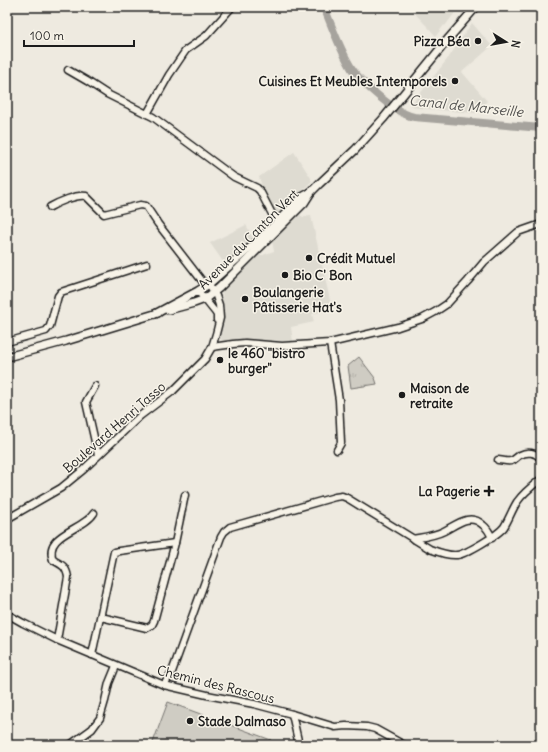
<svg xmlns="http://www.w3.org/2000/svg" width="548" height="752" font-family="Delius,sans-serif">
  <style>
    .built { fill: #dedbd1 }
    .grass { fill: url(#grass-tufts); stroke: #767470 }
    .garden { fill: #cfccc3; stroke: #767470 }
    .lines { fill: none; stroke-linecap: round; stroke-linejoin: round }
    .canal { stroke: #a6a39d; stroke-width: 8 }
    .minor-casing { stroke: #1c1c1c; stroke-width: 9 }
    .tertiary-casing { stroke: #1c1c1c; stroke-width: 10 }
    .minor { stroke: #f7f3e8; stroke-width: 6 }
    .tertiary { stroke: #f7f3e8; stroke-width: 7 }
    .poi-dot { fill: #1c1c1c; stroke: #f7f3e8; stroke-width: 1.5 }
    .labels { text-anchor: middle; stroke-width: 3; stroke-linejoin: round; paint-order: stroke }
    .poi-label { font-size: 13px; font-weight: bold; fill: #1c1c1c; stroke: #f7f3e8; text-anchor: start }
    .street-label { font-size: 13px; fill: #1c1c1c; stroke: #f7f3e8 }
    .water-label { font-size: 14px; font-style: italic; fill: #535250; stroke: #f7f3e8 }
  </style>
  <defs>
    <pattern id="grass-tufts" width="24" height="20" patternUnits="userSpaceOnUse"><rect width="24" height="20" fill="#cfccc3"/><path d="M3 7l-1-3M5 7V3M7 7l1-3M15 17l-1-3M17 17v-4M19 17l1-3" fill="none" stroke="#b1afa7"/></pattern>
  </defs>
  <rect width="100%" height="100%" fill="#eeeae0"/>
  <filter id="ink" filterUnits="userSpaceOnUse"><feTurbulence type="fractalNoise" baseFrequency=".025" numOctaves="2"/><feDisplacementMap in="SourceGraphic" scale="8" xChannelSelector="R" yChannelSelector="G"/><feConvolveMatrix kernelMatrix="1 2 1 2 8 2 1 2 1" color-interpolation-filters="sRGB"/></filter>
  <g filter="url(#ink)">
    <g class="built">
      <path d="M409,7h50l-14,19 -1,-1 -8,11z"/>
      <path d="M472,23l20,23 -30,26 25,29 -12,12 -58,-5 -6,-3 38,-48z"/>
      <path d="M294,152l17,26v2l1,1 -35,34 -6,-7 -9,-19v-3l-3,-9z"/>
      <path d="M300,215l3,2 8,-1 21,93 -20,5 2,8 -23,5 2,15 -48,-3 -21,3 -4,-3 4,-22v-6l-2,-14v-7l37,-35h4l11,-4 -2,-10z"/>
      <path d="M246,225l7,13 -14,14 -15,11 -14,-20z"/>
    </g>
    <path class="grass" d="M359,357l16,21 2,6 -26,4 -3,-22z"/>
    <path class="garden" d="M168,702l103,38 -2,5h-117z"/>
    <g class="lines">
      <path class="canal" d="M324,7c8,20 16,43 28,62 7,11 27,28 38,36 8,5 14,10 24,12l127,11"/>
      <defs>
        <g id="minor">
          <path d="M232,7l-26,29 -20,14 -17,25 -22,39 6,3 81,60 23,11 3,3 12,23 9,9"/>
          <path d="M68,70l19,11 20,13 40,20"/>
          <path d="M50,207c9,-5 27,-13 36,-11l18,18 36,-9 6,1 12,18 48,62"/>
          <path d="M198,291l17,21 2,3v5"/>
          <path d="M7,342l39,-11 4,-5 8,-30 3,-4 86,-28"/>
          <path d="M330,343l9,57 2,43 -4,7"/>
          <path d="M212,347l21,-3 12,-1 37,3 48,-3 68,-16 24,-8 13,-7 12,-8 21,-23 16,-19 34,-30 23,-8"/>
          <path d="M95,386l-9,16 12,53"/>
          <path d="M498,460c4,0 9,2 13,1 4,-1 6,-5 9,-6 7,-4 16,-3 21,4"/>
          <path d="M7,519l54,-31 22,-18 57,-54 33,-25 32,-32 7,-12 4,-13 4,-16 -1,-13 -3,-9 -7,-12"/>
          <path d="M413,539c11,-2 21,-3 31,-8 12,-6 26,-19 39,-6 4,3 7,8 9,13"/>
          <path d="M7,614l16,9 34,17 107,45 43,10 47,9 38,10 43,13 11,-1 21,1 8,2 29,16"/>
          <path d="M101,617l46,11 5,-3 2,-4 21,-78 10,-48"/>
          <path d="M57,640l11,-63c-2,-11 -6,-12 -15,-17 -10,-26 31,-30 41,-47"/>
          <path d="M92,655l22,-103 5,-1 56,-8"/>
          <path d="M164,685l8,-13 49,-135 3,-5 6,-5 105,-30 7,-1 5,2 83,51c8,3 18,7 27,6 9,-1 41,-20 47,-28 5,-8 8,-17 13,-25 6,-9 15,-16 24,-23"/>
          <path d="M292,714l7,31"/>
          <path d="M70,745l22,-16 8,-11 5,-17 4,-18 7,-17"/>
        </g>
        <g id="tertiary">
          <path d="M168,310l26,-7 11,-4 14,-11 85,-85 7,-11"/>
          <path d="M155,314l43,-23 11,-7 52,-46 41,-41 9,-5 8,-8 36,-34 28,-31 66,-81 27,-31"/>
          <path d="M7,357l59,-16 92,-28"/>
        </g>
      </defs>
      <use href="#minor" class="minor-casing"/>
      <use href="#tertiary" class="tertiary-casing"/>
      <use href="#minor" class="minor"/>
      <use href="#tertiary" class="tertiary"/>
    </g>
  </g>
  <g class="poi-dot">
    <circle cx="478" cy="41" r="4"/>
    <circle cx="455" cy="81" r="4"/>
    <circle cx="309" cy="258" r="4"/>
    <circle cx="285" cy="275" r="4"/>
    <circle cx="245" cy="299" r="4"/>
    <circle cx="220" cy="360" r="4"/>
    <circle cx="402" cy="395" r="4"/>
    <path d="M487 485h4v4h4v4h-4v4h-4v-4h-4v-4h4z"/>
    <circle cx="190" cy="721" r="4"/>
  </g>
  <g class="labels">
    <g class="poi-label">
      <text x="470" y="46" text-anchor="end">Pizza Béa</text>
      <text x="447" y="86" text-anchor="end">Cuisines Et Meubles Intemporels</text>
      <text x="317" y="263">Crédit Mutuel</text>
      <text x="293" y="280">Bio C' Bon</text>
      <text x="253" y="297">Boulangerie<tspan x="253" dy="15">Pâtisserie Hat's</tspan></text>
      <text x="228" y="358">le 460 "bistro<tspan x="228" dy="15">burger"</tspan></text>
      <text x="410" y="393">Maison de<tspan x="410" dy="15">retraite</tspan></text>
      <text x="480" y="496" text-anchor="end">La Pagerie</text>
      <text x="198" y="726">Stade Dalmaso</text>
    </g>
    <g class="street-label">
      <text transform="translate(248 239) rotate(-45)" y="5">Avenue du Canton Vert</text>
      <text transform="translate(114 427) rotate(-41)" y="5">Boulevard Henri Tasso</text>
      <text transform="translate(216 684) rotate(14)" y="5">Chemin des Rascous</text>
    </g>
    <g class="water-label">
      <text transform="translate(466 106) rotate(6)" y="5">Canal de Marseille</text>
    </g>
  </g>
  <rect width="548" height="752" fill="none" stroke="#f7f3e8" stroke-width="24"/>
  <rect x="12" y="12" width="524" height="728" fill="none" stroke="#1c1c1c" stroke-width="1.5" filter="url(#ink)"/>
  <g transform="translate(506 42) rotate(101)" stroke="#f7f3e8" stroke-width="3" paint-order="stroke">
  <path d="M0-3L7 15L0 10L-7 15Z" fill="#1c1c1c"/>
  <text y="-6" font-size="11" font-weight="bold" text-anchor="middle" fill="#1c1c1c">N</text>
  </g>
  <path d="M24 40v6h110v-6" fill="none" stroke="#1c1c1c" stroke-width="2"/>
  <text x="30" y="40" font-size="12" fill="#1c1c1c" stroke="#f7f3e8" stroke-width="3" paint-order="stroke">100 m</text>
</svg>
